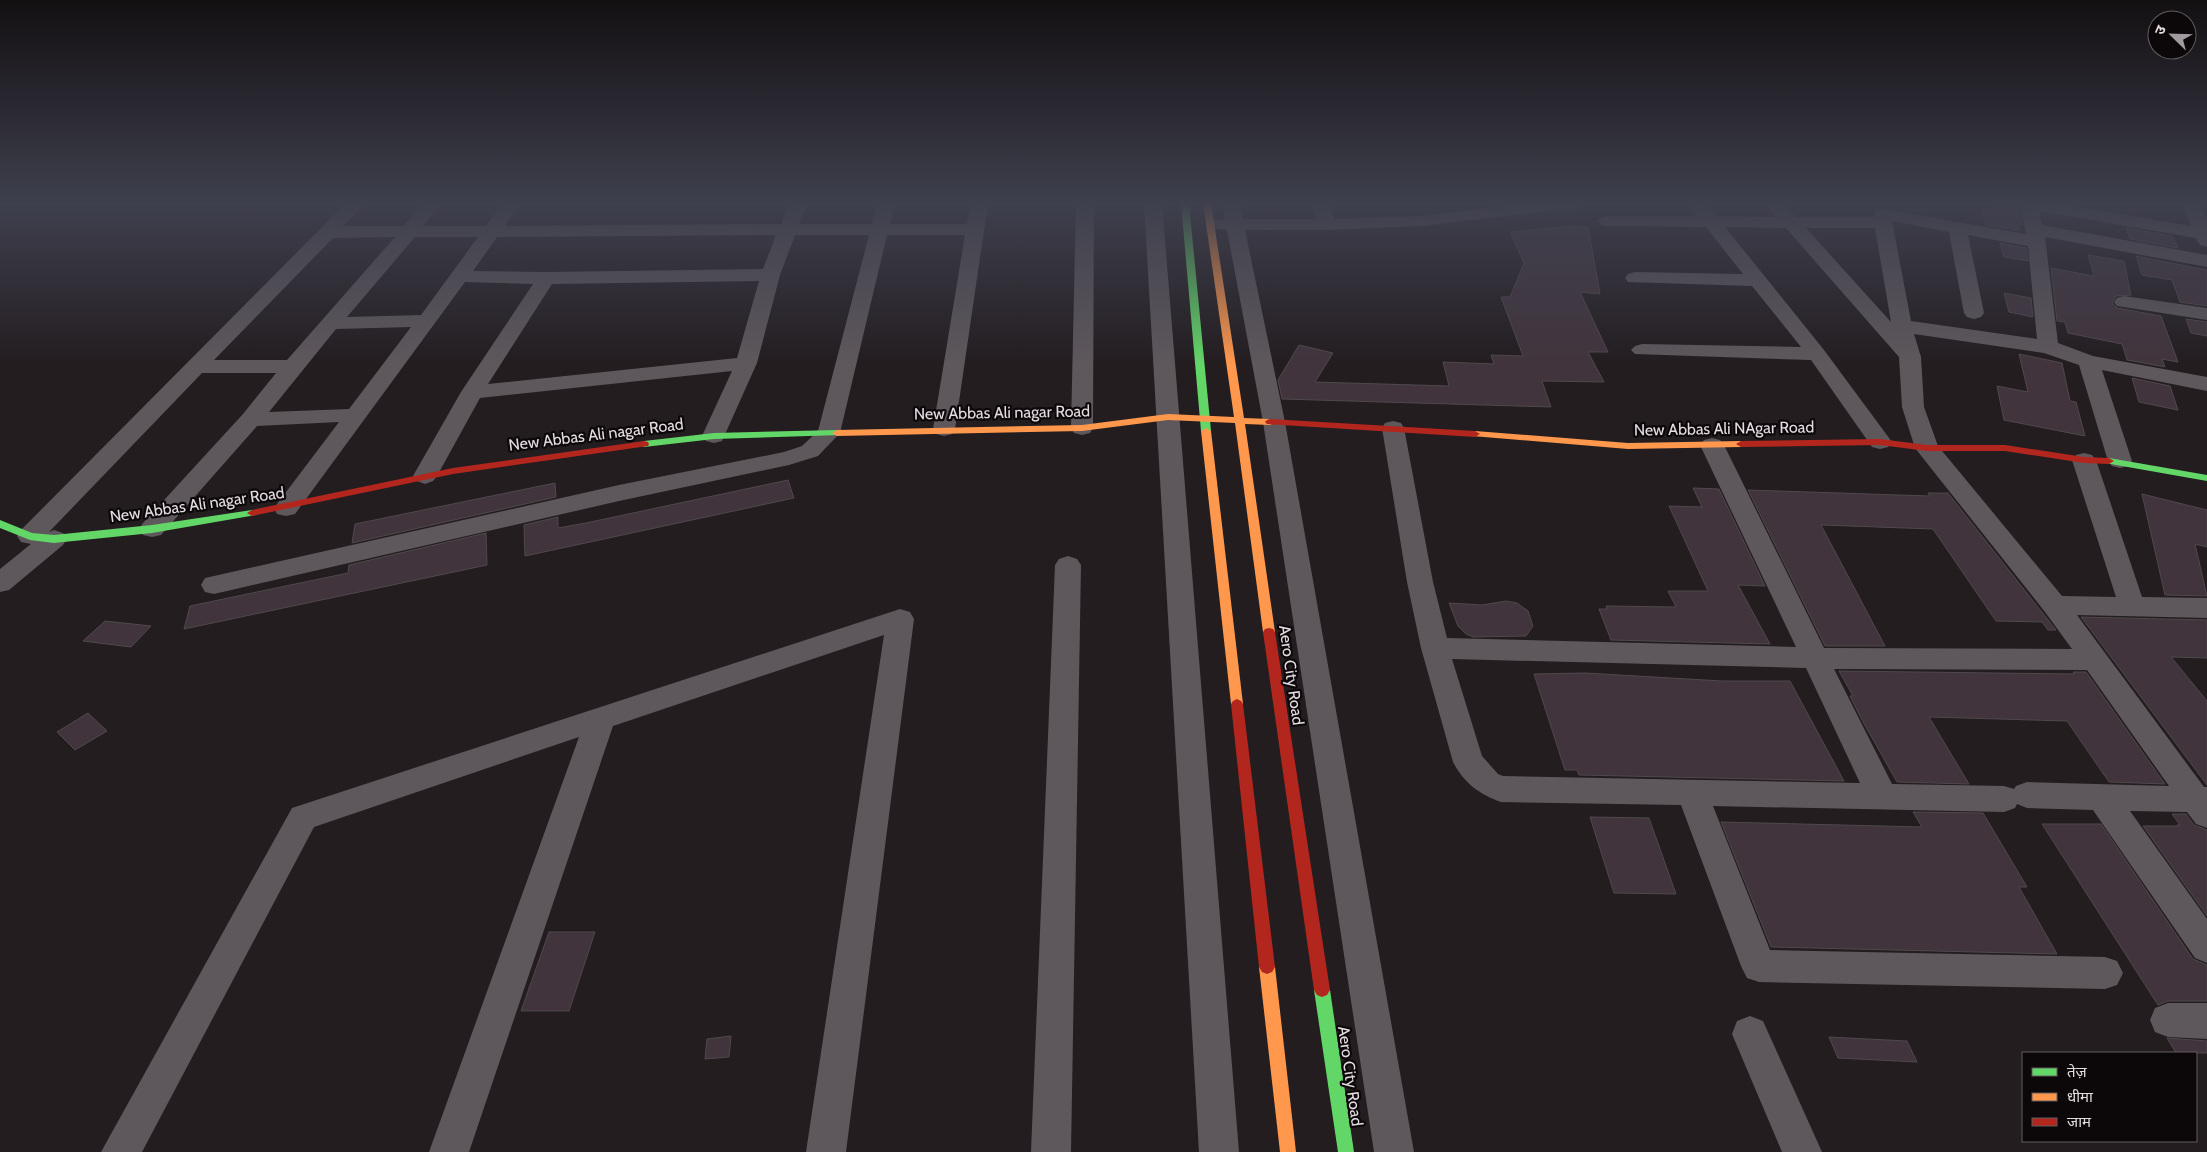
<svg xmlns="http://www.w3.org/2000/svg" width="2207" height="1152" font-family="Cabin,'Noto Sans Devanagari',sans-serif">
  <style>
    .building { fill: #41343d; stroke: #4f494c }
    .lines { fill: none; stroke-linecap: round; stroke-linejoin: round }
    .street { fill: #5e585c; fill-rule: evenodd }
    .fast { fill: #63d668; fill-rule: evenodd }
    .slow { fill: #ff974d; fill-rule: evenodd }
    .jam { fill: #b3261e; fill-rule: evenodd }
    .labels { text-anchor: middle; stroke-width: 4.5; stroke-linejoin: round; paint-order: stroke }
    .street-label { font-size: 16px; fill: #e5dce2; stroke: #0c0709 }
  </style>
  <rect width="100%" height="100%" fill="#231d20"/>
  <g class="building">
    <path d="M1991,203h23l4,2 4,20h-4l2,6 -34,-6 -4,-15 11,1z"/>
    <path d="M1570,226l18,1 12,67 -20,-2 28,60h-20l16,30 -62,-1 9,26 -269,-8 -4,-19 21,-35 34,8 -18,29 134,4 -6,-24 51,2 -3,-9 32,1 -22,-59h9l14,-34 -14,-31z"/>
    <path d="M2126,228l46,8 6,12 -48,-9z"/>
    <path d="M2000,243l26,5 2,13 -24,-4z"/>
    <path d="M2088,255l36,6 7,34 -15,1 -4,7 5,5 44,8 17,46 -16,-3 3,8 -38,-7 -5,-16 -54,-11 -3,-11 -8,-1 -6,-53 43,8z"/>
    <path d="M2136,256l71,14v36l-27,-4 -8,-22 -30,-5z"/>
    <path d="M2004,293l27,5 2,19 -24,-5z"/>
    <path d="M2186,319l21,3v14l-16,-3z"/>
    <path d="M2019,354l43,9 8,38 6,1 9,34 -81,-16 -7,-34 31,6z"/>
    <path d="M2132,378l38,8 8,24 -39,-8z"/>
    <path d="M788,480l6,18 -269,58 -1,-31 34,-8v11l28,-5z"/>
    <path d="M555,483l1,14 -204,46 3,-19z"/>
    <path d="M1693,488l26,1 46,97 -27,-1 32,59 -159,-4 -12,-31h8l-1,-3 70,1 -8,-16h40l-39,-85 33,1z"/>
    <path d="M1748,490l182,6 -2,-3h20l108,137h-8l-6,-8 -46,-1 -63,-92 -112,-4 64,121h-60z"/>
    <path d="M2142,494l65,16v37l-12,-3 12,52 -42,-1z"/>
    <path d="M486,533l1,32 -303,64 6,-23 158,-33 1,-8z"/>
    <path d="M1506,601l11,2 11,8 5,15 -7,10 -53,1 -7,-3 -8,-8 -9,-23 33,2z"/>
    <path d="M2081,617l126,3v38l-36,-1 36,44v84z"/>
    <path d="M105,621l46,5 -20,21 -48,-6z"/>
    <path d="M1839,671l235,3 -1,-2h13l79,112 -56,-2 -42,-61 -138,-4 40,67 -72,-2 -35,-62 -12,-24h3z"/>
    <path d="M1585,673l137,8h68l54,100 -265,-6 -2,-5h-12l-31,-96z"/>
    <path d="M88,713l19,18 -32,19 -18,-18z"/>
    <path d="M1913,812l70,1 44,74h-8l38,67 -286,-7 -50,-125 201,5z"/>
    <path d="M2172,814h14l8,11 13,5v86l-64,-90h36l-2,-1h3z"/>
    <path d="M1590,817l59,1 27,76 -62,-1z"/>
    <path d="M2042,824h59l92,135 14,6v36h-39l-10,4z"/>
    <path d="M549,932h46l-26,79h-48z"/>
    <path d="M731,1036l-2,21 -24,2 2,-20z"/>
    <path d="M1829,1037l78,4 10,21 -79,-4z"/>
    <path d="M2167,1038l40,3v12h-31z"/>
  </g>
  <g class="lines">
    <g class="street">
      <path d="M346,203h19l-22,23h61l19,-23h18l-18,23h63l17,-23h18l-16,23 276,-2 8,-21h18l-8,21h73l5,-21h18l-5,21h77l3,-21h18l-33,226 -3,5 -8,2 -8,-2 -3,-5 32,-194h-78l-47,198 -22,23 -29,9 -170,36 -405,93 -9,-2 -4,-7 4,-7 9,-2 405,-91 165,-33 18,-6 16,-15 51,-196h-74l-15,40 -23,88 -35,78 -8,2 -8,-2 -4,-5 30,-65 -252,27 -43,78 -4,5 -8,3 -8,-3 -4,-5 48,-84 72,-108 -68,-2 -170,232 -9,2 -9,-2 -3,-6 65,-86 -82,4 -96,109 -9,2 -9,-2 -4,-6 4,-6 100,-109 33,-41h-74l-153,159 5,-2 9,3 4,6 -4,6 -54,45 -9,2v-23l31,-25 -10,-2 -4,-6 4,-6zM776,235l-13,34 -217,3 -73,-1 24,-34zM395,237l-108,123h-73l119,-122zM415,237h63l-57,78 -74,2zM759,281l-22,77 -249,26 64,-100zM411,327l-62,82 -80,3 67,-83z"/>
      <path d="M1076,203h18l-1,225 -3,5 -8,2 -8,-2 -3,-5z"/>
      <path d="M1144,203h18l77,949h-40z"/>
      <path d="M1222,203h18l3,16h73l-4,-16h18l4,16 88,-3 108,-13h52l-3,4 -6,1 -151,18 -95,4h-82l40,192 129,730h-40l-111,-730 -36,-192 -15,-2 -3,-4 3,-4 13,-1z"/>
      <path d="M1687,203h18l11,13 60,1 -11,-14h18l13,14h78l2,-7 6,-1 144,25 -6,-31h33l138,23 -9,-23h18l7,16v28l-7,-2 -4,-7 -157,-27 3,14 165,30v12l-162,-30 13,106 35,13 114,21v14l-105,-21 30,91 -4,5 -8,2 -8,-2 -4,-5 -29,-96 -35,-12 -130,-19 7,23 3,50 14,39 124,150 54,1 -44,-137 4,-5 8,-2 8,2 4,5 46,137 65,1v20l-130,-3 127,172h3v41l-11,-4 -9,-12 -57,-1 77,108v44l-12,-5 -102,-148 -66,-2 -10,-4 -2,4 -11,4 -291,-6 57,144 335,7 12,4 6,12 -6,12 -12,4 -346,-7 -12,-4 -6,-12 -60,-161 -180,-3c-22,-8 -37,-19 -48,-40l-32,-114 -14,-66 -25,-154 3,-5 8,-2 8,2 3,5 29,154 14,56 349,9 -96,-202 4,-5 8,-2 8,2 4,5 100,203 248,1 -27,-37 -130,-164 -13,-41 -3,-50 -113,-129 -61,-1 99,123 68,92 -4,5 -8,2 -8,-2 -61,-87 -176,-6 -4,-4 4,-4 7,-2 159,3 -49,-61 -124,-4 -3,-4 3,-4 7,-2 108,2 -37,-47 -99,-1 -6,-1 -3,-4 3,-4 6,-1h90zM1892,221l57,11 15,81 3,4 7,2 7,-2 3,-4 -16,-78 60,11 9,93 -126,-18zM1806,228h69l16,94zM1452,659l354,9 54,115 -357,-7 -5,-2 -16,-18zM1834,669l253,1 82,116 -142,-4 -11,4 -2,3 -10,-3 -112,-2z"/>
      <path d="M2124,296l83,12v12l-90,-14 -3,-4 3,-4z"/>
      <path d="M1068,556l9,3 4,6 -10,587h-40l24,-587 4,-6z"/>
      <path d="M900,609l10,3 4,7 -68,533h-40l78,-517 -271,91 -144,426h-40l150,-415 -265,90 -172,325h-41l191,-344z"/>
      <path d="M2168,1003h39v36l-39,-2 -13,-5 -5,-12 5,-12z"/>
      <path d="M1750,1016l13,5 59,131h-40l-50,-118 5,-13z"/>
    </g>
    <g class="fast">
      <path d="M1181,203h8l22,228 -5,3 -5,-3z"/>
      <path d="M837,430l5,3 -2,2 -126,4 -70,8 -5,-3 5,-3 70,-8z"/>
      <path d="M2109,458l98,17v6l-102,-18 -1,-2z"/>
      <path d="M252,510l4,1 1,2 -1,2 -104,18 -98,10 -24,-3 -30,-12v-8l32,13 22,2 98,-10z"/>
      <path d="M1322,983l5,2 3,5 24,162h-16l-24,-162 3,-5z"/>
    </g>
    <g class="slow">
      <path d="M1203,203h8l33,215 26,1 5,3 -5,3 -25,-1 30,208 -2,3h-8l-2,-3 -28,-209 -67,-3 -86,11 -245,5 -5,-3 5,-3 245,-5 86,-11 66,3z"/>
      <path d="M1206,428l5,3 32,273 -2,3 -4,2 -4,-2 -2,-3 -30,-273z"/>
      <path d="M1475,431l153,12 113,-2 5,3 -5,3 -113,2 -156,-13 -2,-2z"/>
      <path d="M1267,960l5,2 3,5 21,185h-16l-21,-185 3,-5z"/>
    </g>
    <g class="jam">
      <path d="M1270,419l205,12 5,3 -5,3 -208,-13 -2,-2 2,-2z"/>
      <path d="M1880,439l47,6h78l79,12 25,1 5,3 -5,3 -25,-1 -79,-12h-78l-47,-6 -139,2 -5,-3 5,-3z"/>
      <path d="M644,441l4,1 1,2 -1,2 -195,28 -201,42 -5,-3 5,-3 201,-42z"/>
      <path d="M1269,628l4,1 2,3 55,358 -3,5 -5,2 -5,-2 -3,-5 -51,-358 2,-3z"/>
      <path d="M1237,699l4,2 2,3 32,263 -3,5 -5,2 -5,-2 -3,-5 -28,-263 2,-3z"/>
    </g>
  </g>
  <linearGradient id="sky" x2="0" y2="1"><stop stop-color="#131012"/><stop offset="0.56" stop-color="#3f404e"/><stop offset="1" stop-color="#3f404e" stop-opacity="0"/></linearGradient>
  <rect width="2207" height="364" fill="url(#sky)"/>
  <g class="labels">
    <g class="street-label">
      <text transform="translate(1002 412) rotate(-1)" y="6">New Abbas Ali nagar Road</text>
      <text transform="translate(1724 428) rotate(-1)" y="6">New Abbas Ali NAgar Road</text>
      <text transform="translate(596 434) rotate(-7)" y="6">New Abbas Ali nagar Road</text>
      <text transform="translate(197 504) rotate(-8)" y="6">New Abbas Ali nagar Road</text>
      <text transform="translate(1292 675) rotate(82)" y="6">Aero City Road</text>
      <text transform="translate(1351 1076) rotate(82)" y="6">Aero City Road</text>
    </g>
  </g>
  <rect x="2022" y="1052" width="175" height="90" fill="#0c0709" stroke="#635c60"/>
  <rect x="2032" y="1068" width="25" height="8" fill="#63d668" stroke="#635c60"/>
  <text x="2067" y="1077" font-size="15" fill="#e5dce2">तेज़</text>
  <rect x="2032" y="1093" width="25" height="8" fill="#ff974d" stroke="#635c60"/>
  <text x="2067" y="1102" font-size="15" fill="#e5dce2">धीमा</text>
  <rect x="2032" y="1118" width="25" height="8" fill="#b3261e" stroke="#635c60"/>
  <text x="2067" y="1127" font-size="15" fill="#e5dce2">जाम</text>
  <g transform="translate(2172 35) rotate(293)"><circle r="24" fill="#0c0709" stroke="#635c60"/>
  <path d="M0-4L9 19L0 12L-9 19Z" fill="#a1999e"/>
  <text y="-8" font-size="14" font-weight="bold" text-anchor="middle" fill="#e5dce2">उ</text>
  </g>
</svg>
